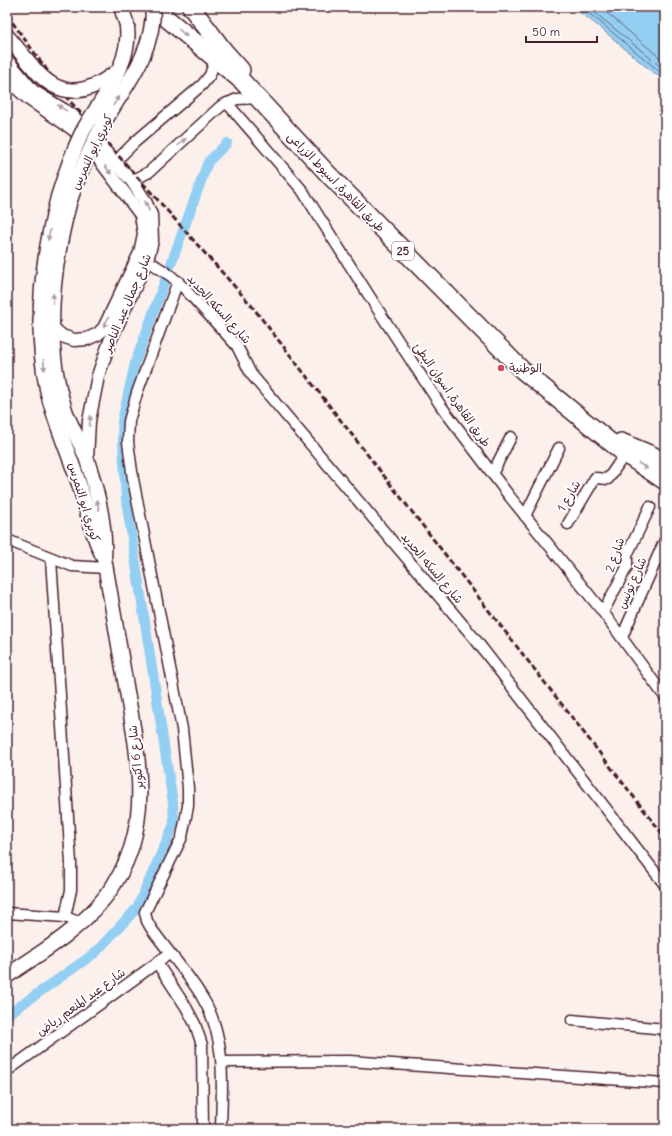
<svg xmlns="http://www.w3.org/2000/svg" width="672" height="1136" font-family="Delius,'Playpen Sans Arabic',sans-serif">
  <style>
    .water { fill: #92cff3; stroke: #7589a3 }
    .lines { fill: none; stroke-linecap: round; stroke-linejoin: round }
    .shore { stroke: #67657b; stroke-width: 1 }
    .canal { stroke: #92cff3; stroke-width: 10 }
    .minor-casing { stroke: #4a1f2b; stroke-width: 13 }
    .tertiary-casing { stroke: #4a1f2b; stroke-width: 15 }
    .secondary-casing { stroke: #4a1f2b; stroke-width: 17 }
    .trunk-casing { stroke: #4a1f2b; stroke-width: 20 }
    .minor { stroke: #fff; stroke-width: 10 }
    .tertiary { stroke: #fff; stroke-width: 12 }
    .secondary { stroke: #fff; stroke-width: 14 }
    .trunk { stroke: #fff; stroke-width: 17 }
    .rail { stroke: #4a1f2b; stroke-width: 3; stroke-dasharray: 6 3; stroke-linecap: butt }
    .secondary-bridge-casing { stroke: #4a1f2b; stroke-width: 17; stroke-linecap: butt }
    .secondary-bridge { stroke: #fff; stroke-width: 14 }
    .oneway { fill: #ae9aa0 }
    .poi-dot { fill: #d1495b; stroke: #fff; stroke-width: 1.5 }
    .labels { text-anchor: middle; stroke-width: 4; stroke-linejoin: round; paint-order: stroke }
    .shield { fill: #fff; stroke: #80626b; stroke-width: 1 }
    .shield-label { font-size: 11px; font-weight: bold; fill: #4a1f2b }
    .street-label { font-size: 12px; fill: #4a1f2b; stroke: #fff }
    .poi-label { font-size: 12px; fill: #4a1f2b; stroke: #fff; text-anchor: start }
  </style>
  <rect width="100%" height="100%" fill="#fbf0ec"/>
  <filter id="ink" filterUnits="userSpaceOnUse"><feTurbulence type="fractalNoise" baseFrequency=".025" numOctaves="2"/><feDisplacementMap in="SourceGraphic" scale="8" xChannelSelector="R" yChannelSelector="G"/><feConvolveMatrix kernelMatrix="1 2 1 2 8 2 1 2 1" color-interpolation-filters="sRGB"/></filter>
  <g filter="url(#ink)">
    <path class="water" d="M572,7h93v74c-33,-23 -60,-53 -93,-74z"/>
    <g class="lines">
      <g class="shore">
        <path d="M579,7l15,10 71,59"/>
        <path d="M588,7l77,63"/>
        <path d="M600,7l65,55"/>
      </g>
      <path class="canal" d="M7,1015l88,-62 42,-45 37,-84 -1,-21 -47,-303 -4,-79 13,-58 73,-201 19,-19"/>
      <defs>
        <g id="minor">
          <path d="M227,103l75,87 80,126 59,90 69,91 93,115 62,85"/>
          <path d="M115,162l20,-20 67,-57 8,-10 5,-15"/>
          <path d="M132,181l17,-9 72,-66 16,-7 22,-1"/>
          <path d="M147,260l24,16 13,12 53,58 14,28 224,265 190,246"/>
          <path d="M178,281l-41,112 -8,28 -1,21 5,37 49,250 6,59v18l-6,31 -37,75 2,9 4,7c16,23 37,45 51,69 25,40 20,88 19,132"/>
          <path d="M492,474l19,-37"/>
          <path d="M525,516l34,-68"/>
          <path d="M568,524l27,-46 13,1 17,-25"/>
          <path d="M7,540l65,26 34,2"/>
          <path d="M51,559l20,304v27l-6,27"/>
          <path d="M603,612l24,-45v-12l23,-48"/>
          <path d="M622,637l43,-97"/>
          <path d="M7,913l58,4 14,5"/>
          <path d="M157,963l29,44 9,17 7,21 1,84"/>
          <path d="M572,1020l93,9"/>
          <path d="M222,1062l127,-1 316,22"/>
          <path d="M7,1071l162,-117"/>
        </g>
        <g id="tertiary">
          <path d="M7,60l26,31 39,24 60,66 13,20 6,14 1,26 -5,19 -37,81 -12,35 -9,45 -2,38"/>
          <path d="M7,79l22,20 44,30 17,18 51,68 3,19 -4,19 -36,75 -6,6 -11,5 -13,1 -12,-4 -9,-8"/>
        </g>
        <g id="secondary">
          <path d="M121,7l6,18"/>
          <path d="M7,36l25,30"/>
          <path d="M58,197c-16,62 -24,130 -11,192 7,32 21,62 31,92 9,25 12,51 25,75"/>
          <path d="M7,976c30,-21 64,-41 89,-68 61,-67 44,-142 30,-222 -7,-43 -15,-85 -22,-128 2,-32 -7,-68 -17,-98 -6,-17 -16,-33 -22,-50 -22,-68 -13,-143 5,-210"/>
        </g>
        <g id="trunk">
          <path d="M153,7l89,74 87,94 193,195 103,84 40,27"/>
          <path d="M191,7l33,44 17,19"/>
          <path d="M621,442l31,13 13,9"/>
        </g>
      </defs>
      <use href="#minor" class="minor-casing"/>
      <use href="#tertiary" class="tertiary-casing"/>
      <use href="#secondary" class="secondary-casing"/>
      <use href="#trunk" class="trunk-casing"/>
      <use href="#minor" class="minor"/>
      <use href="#tertiary" class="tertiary"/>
      <use href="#secondary" class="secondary"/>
      <use href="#trunk" class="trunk"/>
      <path class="rail" d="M7,15l61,84 183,206 414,532"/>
      <defs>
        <g id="secondary-bridge">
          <path d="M32,66c25,32 52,31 83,7"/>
          <path d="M58,197c7,-22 14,-45 25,-66 18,-33 49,-65 44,-106"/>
          <path d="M70,200c9,-26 20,-52 33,-76 22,-39 51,-70 50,-117"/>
        </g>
      </defs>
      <use href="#secondary-bridge" class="secondary-bridge-casing"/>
      <use href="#secondary-bridge" class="secondary-bridge"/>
    </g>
    <defs><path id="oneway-solid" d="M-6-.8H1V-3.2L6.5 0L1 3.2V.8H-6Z"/></defs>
    <g class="oneway">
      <use href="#oneway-solid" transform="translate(183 33) rotate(40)"/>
      <use href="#oneway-solid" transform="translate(116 101) rotate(-59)"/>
      <use href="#oneway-solid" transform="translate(62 108) rotate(-148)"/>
      <use href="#oneway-solid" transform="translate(182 142) rotate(-42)"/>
      <use href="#oneway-solid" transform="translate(108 170) rotate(53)"/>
      <use href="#oneway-solid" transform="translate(147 206) rotate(-115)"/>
      <use href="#oneway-solid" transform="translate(49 235) rotate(101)"/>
      <use href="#oneway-solid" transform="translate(53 299) rotate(-87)"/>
      <use href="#oneway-solid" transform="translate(106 322) rotate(117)"/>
      <use href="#oneway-solid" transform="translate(44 365) rotate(84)"/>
      <use href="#oneway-solid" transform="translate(90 421) rotate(-84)"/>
      <use href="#oneway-solid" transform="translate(643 466) rotate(33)"/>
      <use href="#oneway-solid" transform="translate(98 505) rotate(-101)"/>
    </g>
  </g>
  <circle class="poi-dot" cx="501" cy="368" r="4"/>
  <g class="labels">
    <rect class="shield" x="392" y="242" width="22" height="18" rx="3"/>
    <g class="shield-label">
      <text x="403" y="255">25</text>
    </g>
    <g class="street-label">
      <text transform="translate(92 152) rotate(-65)" y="4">كوبري ابو النمرس</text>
      <text transform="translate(336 182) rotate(46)" y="4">طريق القاهرة, اسيوط الزراعى</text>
      <text transform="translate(127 303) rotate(-67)" y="4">شارع جمال عبد الناصر</text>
      <text transform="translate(219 309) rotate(48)" y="4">شارع السكه الحديد</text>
      <text transform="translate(452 395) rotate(55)" y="4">طريق القاهرة, اسوان البطئ</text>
      <text transform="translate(569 496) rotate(-60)" y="4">شارع 1</text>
      <text transform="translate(84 502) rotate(73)" y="4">كوبري ابو النمرس</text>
      <text transform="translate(615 555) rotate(-71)" y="4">شارع 2</text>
      <text transform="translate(432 568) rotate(50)" y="4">شارع السكه الحديد</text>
      <text transform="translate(632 583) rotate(-66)" y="4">شارع تونس</text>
      <text transform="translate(136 757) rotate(-96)" y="4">شارع 6 اكتوبر</text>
      <text transform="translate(81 1002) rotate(-36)" y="4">شارع عبد المنعم رياض</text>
    </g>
    <g class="poi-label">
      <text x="509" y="372">الوطنية</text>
    </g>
  </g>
  <rect width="672" height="1136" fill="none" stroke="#fff" stroke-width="24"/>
  <rect x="12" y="12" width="648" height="1112" fill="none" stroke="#4a1f2b" stroke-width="1.5" filter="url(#ink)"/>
  <path d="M526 36v6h71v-6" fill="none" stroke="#4a1f2b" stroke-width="2"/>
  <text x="532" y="36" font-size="12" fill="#4a1f2b" stroke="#ffffff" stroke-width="3" paint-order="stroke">50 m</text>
</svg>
